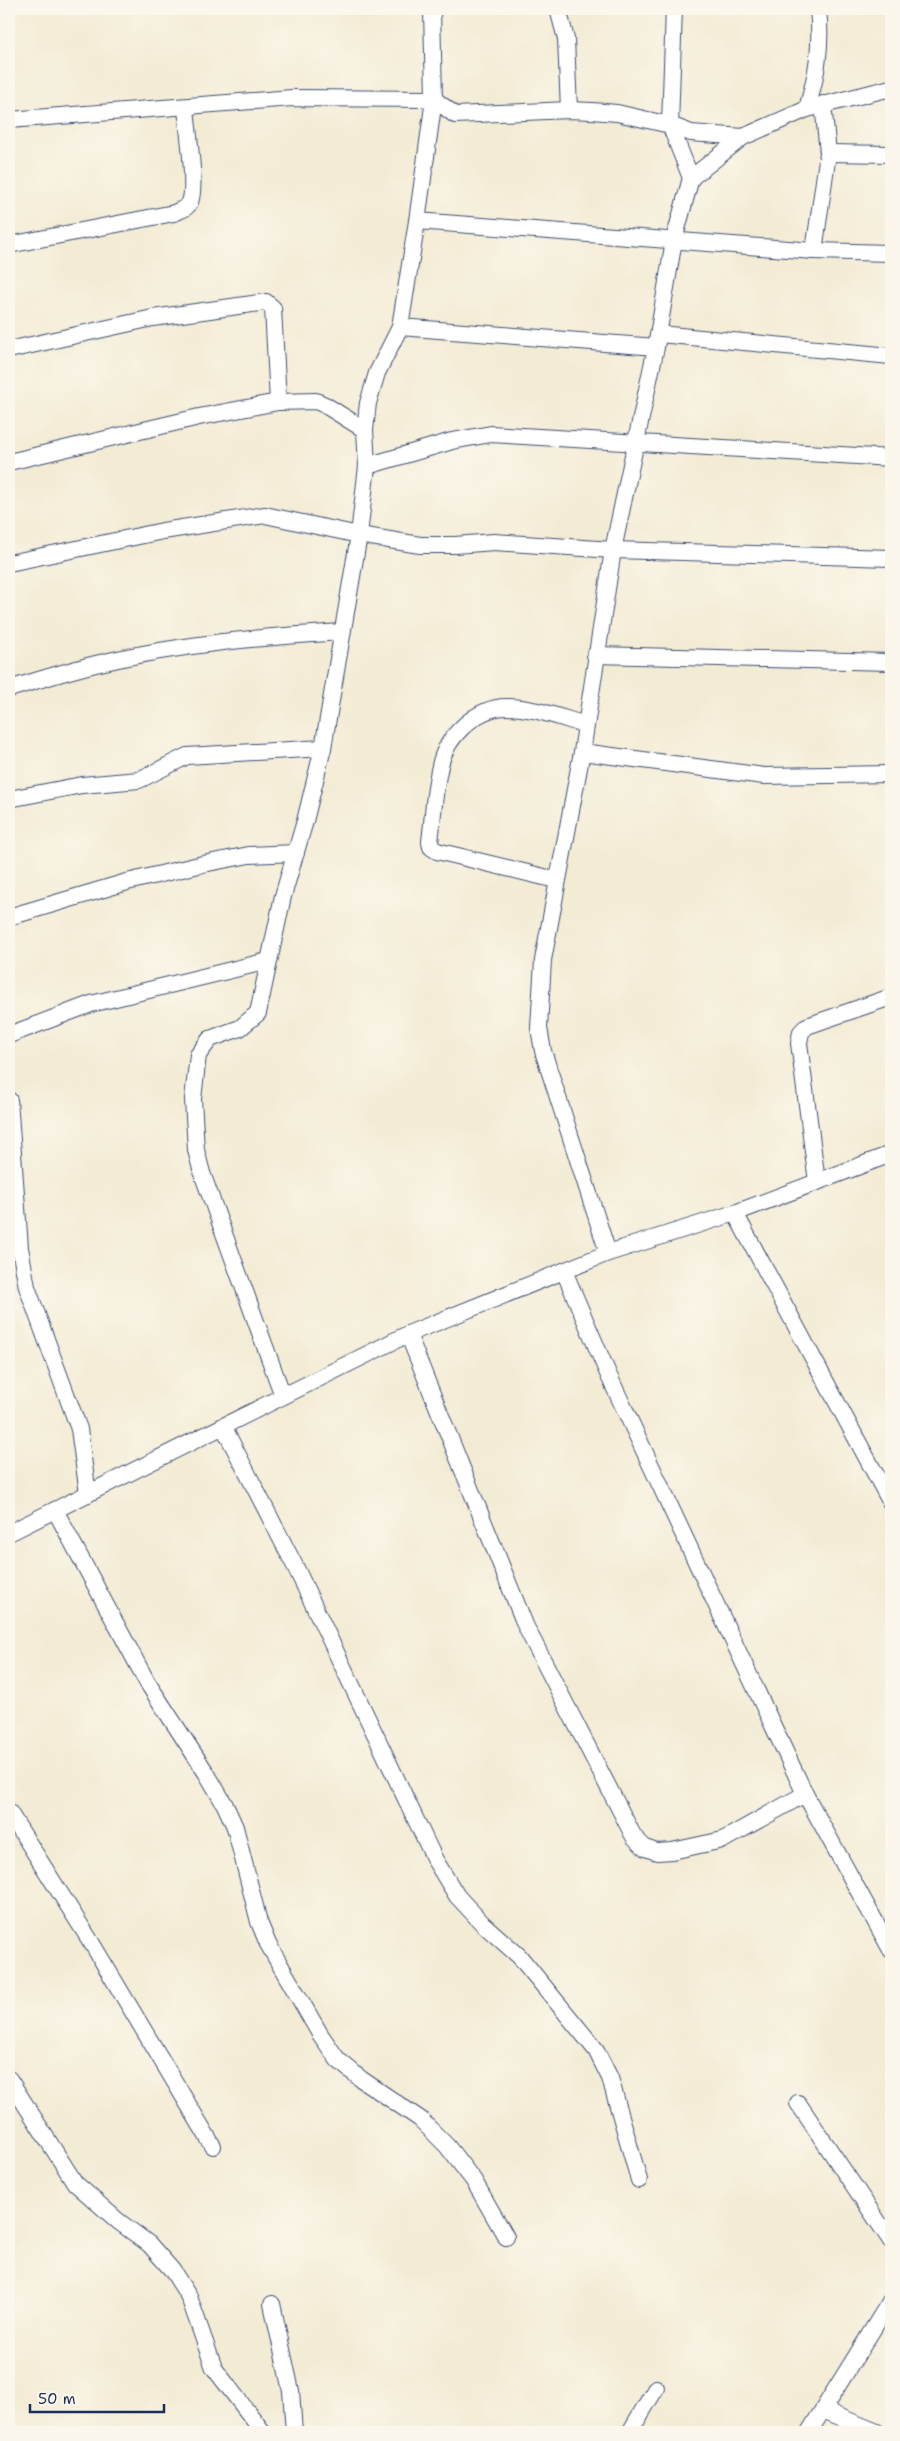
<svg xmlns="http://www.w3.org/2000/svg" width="900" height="2441" font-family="'Shantell Sans',sans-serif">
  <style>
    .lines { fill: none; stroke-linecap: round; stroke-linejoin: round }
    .minor-casing { stroke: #3b4b70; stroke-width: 18 }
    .minor { stroke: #fff; stroke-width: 16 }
  </style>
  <rect width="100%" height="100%" fill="#fbf7ec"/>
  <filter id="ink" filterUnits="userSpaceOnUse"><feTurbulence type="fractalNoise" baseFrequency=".02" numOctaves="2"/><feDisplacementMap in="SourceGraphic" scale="10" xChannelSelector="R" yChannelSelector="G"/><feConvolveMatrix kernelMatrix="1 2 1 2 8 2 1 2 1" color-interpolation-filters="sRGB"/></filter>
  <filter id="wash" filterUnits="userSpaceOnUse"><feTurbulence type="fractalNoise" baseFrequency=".0096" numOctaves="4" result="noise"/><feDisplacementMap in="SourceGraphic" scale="20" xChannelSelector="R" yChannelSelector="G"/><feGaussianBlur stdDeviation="1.12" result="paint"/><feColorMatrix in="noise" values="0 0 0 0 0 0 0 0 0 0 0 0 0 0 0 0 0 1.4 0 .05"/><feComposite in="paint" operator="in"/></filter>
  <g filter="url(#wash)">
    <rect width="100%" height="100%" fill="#f3ecd5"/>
  </g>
  <g filter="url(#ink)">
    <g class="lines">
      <defs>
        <g id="minor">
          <path d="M558,9l8,30 3,71"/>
          <path d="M674,9l-4,116 21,53"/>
          <path d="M807,109c10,-35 15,-64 11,-100"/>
          <path d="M9,120l283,-22 142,1 21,16 114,-5 23,1 25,2 53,12 21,8 52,4 64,-28 84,-21"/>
          <path d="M828,153l63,1"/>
          <path d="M417,221l397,30 77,2"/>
          <path d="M9,245l165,-32c6,-3 13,-4 16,-11 7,-17 -3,-74 -4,-95"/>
          <path d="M814,251l14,-98 -5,-49"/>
          <path d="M400,327l256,20"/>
          <path d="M659,334l232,22"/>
          <path d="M9,350l144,-32 113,-16 7,6 5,94"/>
          <path d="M9,462l190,-45 79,-15 38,-1 9,4 40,25"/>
          <path d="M367,466l85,-25 39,-7 400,24"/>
          <path d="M9,563l154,-32 102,-16 94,20 61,10h35l39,-3 119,8 278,8"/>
          <path d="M595,655l296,7"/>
          <path d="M9,689c30,-9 60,-19 91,-26 80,-19 161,-26 242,-31"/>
          <path d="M582,752l182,24 127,-2"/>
          <path d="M9,799l73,-14 57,-5 48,-24 136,-8"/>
          <path d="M556,880l-119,-29 -6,-4 -1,-5c3,-25 4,-51 10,-76 6,-30 37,-59 67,-59 26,0 54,11 79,18"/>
          <path d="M9,917l118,-35 76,-18 46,-9 47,-2"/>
          <path d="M9,1035l82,-31 177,-43"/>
          <path d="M9,1100l11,148 7,39 52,142 9,65"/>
          <path d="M817,1182l-18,-139 2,-11 6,-6 84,-29"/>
          <path d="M735,1213l156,290"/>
          <path d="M608,1253l-65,-202 -4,-23 4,-68 39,-208 31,-202 43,-203 18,-107 17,-62 52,-41"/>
          <path d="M564,1271l45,105 196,418 86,156"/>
          <path d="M408,1334l118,293 108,210 11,11 12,4 15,-1 51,-11 82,-46"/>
          <path d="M283,1396l-81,-223 -6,-23 -3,-51 5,-44 12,-16 30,-11 18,-15 25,-117 22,-75 18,-73 36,-213 8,-69 -2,-36 3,-27 9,-30 23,-46 17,-106 17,-122 -2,-90"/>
          <path d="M223,1426l72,140 140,294 22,36 26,28 36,32 77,94 14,28 29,102"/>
          <path d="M55,1510l92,172 60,92 18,31 10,22 24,95 9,22 52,90 18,26 23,19 59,40 27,27 27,35 32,56"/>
          <path d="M9,1533l399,-199 200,-81 127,-40 156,-59"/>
          <path d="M9,1812l82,130 122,204"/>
          <path d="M9,2079l66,104 43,38 31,23 23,26 17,27 25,71 49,64"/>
          <path d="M798,2103l93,138"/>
          <path d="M272,2304l19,87 3,41"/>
          <path d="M823,2410l54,22"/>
          <path d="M630,2432l26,-44"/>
          <path d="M809,2432l82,-132"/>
        </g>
      </defs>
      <use href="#minor" class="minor-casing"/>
      <use href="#minor" class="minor"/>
    </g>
  </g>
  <rect width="900" height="2441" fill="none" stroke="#fbf7ec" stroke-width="30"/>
  <path d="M30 2404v8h134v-8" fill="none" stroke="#1b2f5e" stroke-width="2.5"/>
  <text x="38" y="2404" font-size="15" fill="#1b2f5e" stroke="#fbf7ec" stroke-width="4" paint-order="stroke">50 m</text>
</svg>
